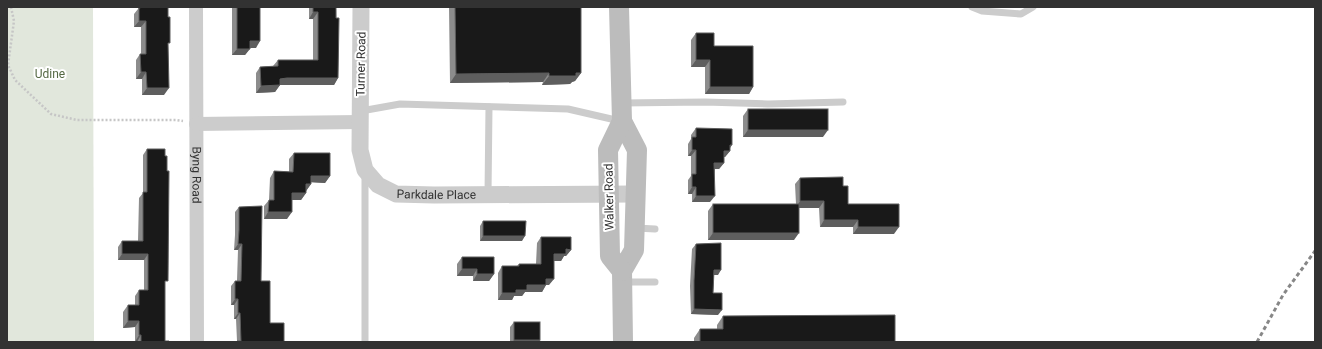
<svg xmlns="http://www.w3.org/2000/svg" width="1322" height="349" font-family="Roboto,sans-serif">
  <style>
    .green { fill: #e1e7dc }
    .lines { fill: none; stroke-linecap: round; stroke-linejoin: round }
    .path { stroke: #c6c6c6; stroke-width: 2.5; stroke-dasharray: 2 2; stroke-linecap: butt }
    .service { stroke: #ccc; stroke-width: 7 }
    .minor { stroke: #ccc; stroke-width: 14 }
    .tertiary { stroke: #ccc; stroke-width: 17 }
    .secondary { stroke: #bcbcbc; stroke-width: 20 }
    .rail { stroke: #878787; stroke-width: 3; stroke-dasharray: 4 3; stroke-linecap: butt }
    .wall { fill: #8c8c8c }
    .shaded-wall { fill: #5e5e5e }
    .building { fill: #191919; stroke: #5e5e5e }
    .labels { text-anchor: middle; stroke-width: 4; stroke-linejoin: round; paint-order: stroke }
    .street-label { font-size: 12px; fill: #323232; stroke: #fff }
    .park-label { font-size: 12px; fill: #556944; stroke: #fff }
  </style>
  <rect width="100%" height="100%" fill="#fff"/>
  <path class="green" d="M7,7h86l1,335h-87z"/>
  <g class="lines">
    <path class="path" d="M11,7l3,14 -6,44 7,15 36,34 26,6h99l7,1"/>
    <g class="service">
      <path d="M972,7l10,4 39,3 12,-7"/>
      <path d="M622,103l83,-1 63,2 75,-2"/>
      <path d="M361,111l39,-7 168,5 52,12"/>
      <path d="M365,174v168"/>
      <path d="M488,194l1,-87"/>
      <path d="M636,228l19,1"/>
      <path d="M622,282h33"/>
    </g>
    <g class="minor">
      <path id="s1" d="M196,7l1,335"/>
      <path d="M196,124l164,-2"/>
    </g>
    <path class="tertiary" id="s2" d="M361,7l-1,143 5,20 13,15 18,9 38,1 201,-1"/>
    <g class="secondary">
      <path d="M619,7l3,114 15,29 -3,100 -12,21 1,71"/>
      <path d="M622,271l-12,-15 -2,-106 14,-29"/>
    </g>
    <path class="rail" d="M1257,342l26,-47 32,-44"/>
  </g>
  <g class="wall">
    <path d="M138,7h30v39l-4,49h-22v-16h-6v-19l4,-6h1v-27h-7v-13l4,-5z"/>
    <path d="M232,7h28l-4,41h-6l-5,7h-13z"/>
    <path d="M309,7h27l2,71 -4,7h-54l-5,7 -19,1v-20l4,-6 13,-1 5,-6h35v-41h-4z"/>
    <path d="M449,7h132v66l-6,8 -3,1 -2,2 -28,1 1,-3 -93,1z"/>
    <path d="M696,33l18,13 39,41 -4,7h-44v-27h-14v-27z"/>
    <path d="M748,109l75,28h-80v-21z"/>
    <path d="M696,128l34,21v2l-5,6h-1v6l-5,6h-4l-5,33h-18v-8h-4v-14l3,-4v-20h-3v-12l3,-5v-4z"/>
    <path d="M147,149l18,136v56l4,1h-34v-15l-12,1v-16l5,-7h7v-9l4,-6h5v-30h-26v-13l4,-6h16l1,-43 4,-5v-38z"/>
    <path d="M294,153l36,23 -5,7 -14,-1v2l-5,7v2l-5,7h-9l-5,19h-23v-13l5,-6 1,-22 4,-7 15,1v-13z"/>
    <path d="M800,178l43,8 5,18 46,30h-41v-7h-33l-1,-19h-20l-5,32h-86v-29l5,-7h83l-1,-20z"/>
    <path d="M239,207l22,74 9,42 14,19h-48l1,-1 -1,-22h-2v-14h-3v-19l4,-5h2l1,-31h-4l1,-15v-23z"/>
    <path d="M483,221l39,20h-42v-15z"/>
    <path d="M541,237l30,13 -5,6h-2l-3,5h-7l-5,24h-3l-4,7h-17l-3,4h-8l-2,4h-14v-27l4,-7h15l2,-2h17l1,-21z"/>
    <path d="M696,244l22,31h-4l-1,18 5,22 -27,-1 -1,-28 2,-37z"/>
    <path d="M462,257l32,17 -5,7h-16v-5h-16v-12z"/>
    <path d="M723,316l172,26h-201v-4l6,-9h17v-4z"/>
    <path d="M514,322l26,18 -1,2h-29v-15z"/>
  </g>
  <g class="shaded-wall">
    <path d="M313,12h5l-5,7h-4z"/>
    <path d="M139,21h7l-5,6h-7z"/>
    <path d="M250,41h10l-4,7h-11z"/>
    <path d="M237,49h13l-5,6h-13z"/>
    <path d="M696,60h14l-5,7h-14z"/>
    <path d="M141,72h5l-4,7h-6z"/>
    <path d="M549,73l-6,9 -93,1 6,-9z"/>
    <path d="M576,73h5l-6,8 -3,1 -2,2 -28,1 7,-9z"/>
    <path d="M287,78h51l-4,7h-55h1l-5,7 -19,1 5,-7 19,-7z"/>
    <path d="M710,87h43l-4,7h-44z"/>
    <path d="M147,88h22l-5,7h-22z"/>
    <path d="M748,130h80l-5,7h-80z"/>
    <path d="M730,145h2l-4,6h2l-5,6h-6l5,-6z"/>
    <path d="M692,150h4l-5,6h-3z"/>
    <path d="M714,163h10l-5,6h-9z"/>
    <path d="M311,176h19l-5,7 -19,-1z"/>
    <path d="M306,184h5l-5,7h-5z"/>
    <path d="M692,187h4l-4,7h-4z"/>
    <path d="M292,193h14l-5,7h-14z"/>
    <path d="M696,196h19l-5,6h-18z"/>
    <path d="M800,201h24l-5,7h-23z"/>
    <path d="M268,212h24l-5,7h-23z"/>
    <path d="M824,220h34l-5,7h-33z"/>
    <path d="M858,227h41l-5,7h-41z"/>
    <path d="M713,233h86l-5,7h-86z"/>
    <path d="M483,236h42l-3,5h-42z"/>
    <path d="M238,244h4l-4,6h-4z"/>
    <path d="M566,249l5,1 -5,6h-2l-3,5h-12l5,-7z"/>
    <path d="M122,254h26l-4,6h-26z"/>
    <path d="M462,269h15l-4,7h-16z"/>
    <path d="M714,270h7l-3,5h-8z"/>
    <path d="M477,274h17l-5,7h-16z"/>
    <path d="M546,279h8l-5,6h-3l-4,7h-17l-3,4h-8l-2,4h-14l4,-7 14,-3 11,-5z"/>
    <path d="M235,299h3l-4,6h-3z"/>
    <path d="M694,309l28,1 -4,5 -27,-1z"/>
    <path d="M238,313h2l-4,6h-2z"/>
    <path d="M128,321h11l-4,6 -12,1z"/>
    <path d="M139,335h2l-4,7h-2z"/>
    <path d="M514,340h26l-1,2h-26z"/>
  </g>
  <g class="building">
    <path d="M143,7h25v10h2v26h-2l1,45h-22l-1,-16h-5l-1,-18h6v-33h-7v-13z"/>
    <path d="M237,7h23v34h-10v8h-13z"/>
    <path d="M313,7h23v11h3l-1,60h-51l-7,1v6l-19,1 -1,-19 18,-1v-6h40v-48h-5z"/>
    <path d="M455,7h126v66h-5v3h-27v-3l-93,1z"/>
    <path d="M696,33h18v13h39v41h-43v-27h-14z"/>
    <rect x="748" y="109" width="80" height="21"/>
    <path d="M696,128l36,1v16h-2v6h-6v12h-10l1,33h-19v-9h-4v-13h4v-24h-4v-13h4z"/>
    <path d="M147,149h18v7h2v15h2l-1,110h-3v60h4v1h-28v-7h-2v-14h-11v-16h11v-15h9v-36h-26v-13h21v-49h4z"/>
    <path d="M294,153h36v23h-19v8h-5v9h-14v19h-24l1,-12h5v-29l19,1z"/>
    <path d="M843,177v9h5v18h51v23h-41v-7h-34v-19h-24v-23z"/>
    <rect x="713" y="204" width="86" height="29"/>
    <path d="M262,206l-1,75h9v42h14v19h-47v-1h4l-1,-28h-2v-14h-3v-18h6l1,-37h-4l1,-14v-23z"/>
    <path d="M483,221h43l-1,15h-42z"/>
    <path d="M541,237h30v13l-5,-1v5h-12v25h-8v6h-19v5h-11v3h-14v-27h17v-2h22z"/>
    <path d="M721,243v27h-7l-1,23h9v17l-28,-1v-28l2,-37z"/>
    <path d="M462,257h32v17h-17v-5h-15z"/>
    <path d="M895,315v27h-195v-13h23v-13z"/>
    <rect x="514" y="322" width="26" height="18"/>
  </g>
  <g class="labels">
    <g class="street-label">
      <text transform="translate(361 64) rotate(-89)" y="4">Turner Road</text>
      <text dy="4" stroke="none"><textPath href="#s1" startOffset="168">Byng Road</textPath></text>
      <text dy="4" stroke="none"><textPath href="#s2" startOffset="244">Parkdale Place</textPath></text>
      <text transform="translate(609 197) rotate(-91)" y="4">Walker Road</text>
    </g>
    <g class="park-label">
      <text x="50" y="78">Udine</text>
    </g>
  </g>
  <rect width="1322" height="349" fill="none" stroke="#323232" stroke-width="16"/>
</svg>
